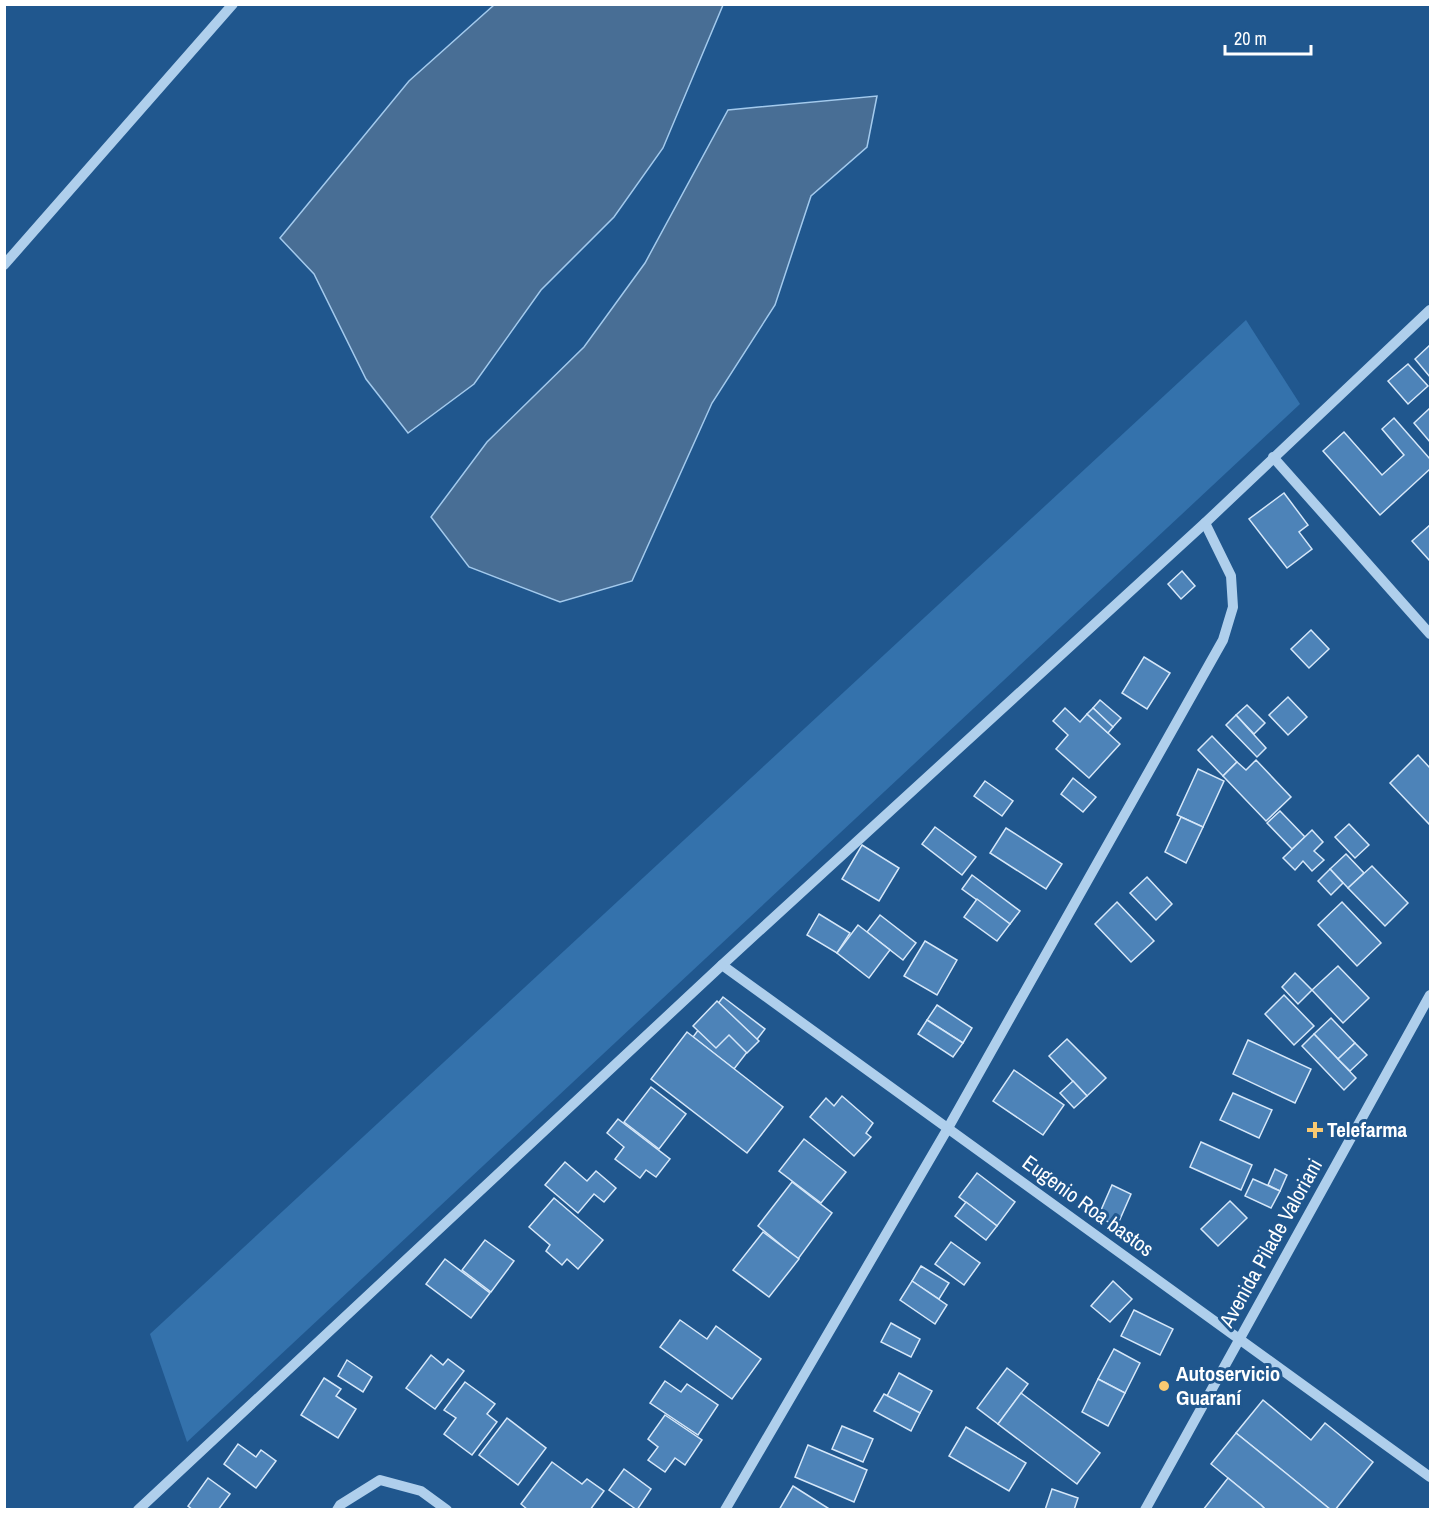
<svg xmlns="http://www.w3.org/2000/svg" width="1435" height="1514" font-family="'Archivo Narrow',sans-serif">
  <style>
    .green { fill: #3472ac }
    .water { fill: #486e95; stroke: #a3caed; stroke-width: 1.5 }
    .building { fill: #4d83b8; stroke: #d5e7f9; stroke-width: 1.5 }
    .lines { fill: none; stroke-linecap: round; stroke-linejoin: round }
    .minor { stroke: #afcfec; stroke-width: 10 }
    .poi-dot { fill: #f9c971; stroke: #20578e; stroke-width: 2 }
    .labels { text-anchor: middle; stroke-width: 6; stroke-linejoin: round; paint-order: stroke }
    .poi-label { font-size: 21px; font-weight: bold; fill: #fff; stroke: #20578e; text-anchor: start }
    .street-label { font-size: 21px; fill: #fff; stroke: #20578e }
  </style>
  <rect width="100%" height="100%" fill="#20578e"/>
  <path class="green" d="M1246,320l54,84 -1113,1038 -37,-108z"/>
  <g class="water">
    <path d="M494,5h229l-60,143 -49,69 -73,73 -67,94 -66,49 -42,-54 -52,-105 -34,-36 129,-157z"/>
    <path d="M877,96l-10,51 -56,49 -36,109 -63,98 -80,178 -72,21 -91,-35 -38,-50 56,-75 97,-95 61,-84 83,-153z"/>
  </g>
  <g class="building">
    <path d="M1430,345v32l-15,-18z"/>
    <path d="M1408,364l20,22 -20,18 -20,-23z"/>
    <path d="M1430,408v34l-16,-19z"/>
    <path d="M1394,418l36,41v10l-50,46 -57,-64 21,-19 38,43 22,-20 -22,-26z"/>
    <path d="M1284,493l24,32 -9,7 13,17 -25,19 -38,-49z"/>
    <path d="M1430,525v36l-18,-20z"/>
    <path d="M1182,571l13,15 -14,13 -13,-15z"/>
    <path d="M1311,630l18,19 -20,19 -18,-19z"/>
    <path d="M1144,657l26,16 -23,36 -25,-16z"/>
    <path d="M1288,697l19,20 -19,18 -19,-20z"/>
    <path d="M1100,700l21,18 -8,9 -20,-19z"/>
    <path d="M1247,705l18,18 -11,11 -18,-19z"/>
    <path d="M1065,708l15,14 7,-8 33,30 -31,34 -33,-29 12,-14 -15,-14z"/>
    <path d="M1093,708l20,19 -5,6 -21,-19z"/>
    <path d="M1236,715l30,33 -9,9 -31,-32z"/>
    <path d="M1212,736l25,26 -14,14 -25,-26z"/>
    <path d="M1418,755l12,13v57l-40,-42z"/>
    <path d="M1256,760l35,37 -25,24 -43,-45 14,-14 9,8z"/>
    <path d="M1198,769l26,12 -21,46 -26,-12z"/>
    <path d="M1073,778l23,19 -13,15 -22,-18z"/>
    <path d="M985,781l28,20 -11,15 -28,-20z"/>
    <path d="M1280,811l25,26 -13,12 -25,-26z"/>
    <path d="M1181,817l22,10 -17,36 -21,-11z"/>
    <path d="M1349,824l20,21 -14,13 -20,-21z"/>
    <path d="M935,827l41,30 -14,18 -40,-31z"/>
    <path d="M1006,828l56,36 -16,25 -56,-36z"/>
    <path d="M1312,830l11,12 -9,9 10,9 -12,11 -9,-10 -8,9 -12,-12z"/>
    <path d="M862,845l37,23 -20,33 -37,-22z"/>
    <path d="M1346,854l18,19 -16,15 -18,-19z"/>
    <path d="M1372,866l36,37 -23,23 -37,-38z"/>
    <path d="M1330,869l13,14 -12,12 -13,-14z"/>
    <path d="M972,875l48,36 -10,13 -48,-35z"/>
    <path d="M1147,877l25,27 -16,16 -26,-27z"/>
    <path d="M977,899l33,25 -13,17 -33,-24z"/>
    <path d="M1117,902l37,39 -23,21 -36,-38z"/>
    <path d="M1342,902l39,41 -24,23 -39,-41z"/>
    <path d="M819,914l31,19 -13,20 -30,-18z"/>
    <path d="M880,915l36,28 -13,17 -36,-28z"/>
    <path d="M858,925l32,25 -21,28 -32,-25z"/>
    <path d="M925,941l32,19 -20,35 -33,-19z"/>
    <path d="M1338,966l31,32 -26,25 -31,-33z"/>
    <path d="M1295,973l17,17 -14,14 -16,-17z"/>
    <path d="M1284,995l30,31 -20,19 -29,-31z"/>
    <path d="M723,997l42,32 -31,40 -41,-32z"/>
    <path d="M717,1001l42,40 -12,12 -18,-18 -13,13 -23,-22z"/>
    <path d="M937,1005l35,23 -9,15 -36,-23z"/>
    <path d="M1331,1018l24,25 -17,16 -24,-25z"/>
    <path d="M927,1020l36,23 -10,14 -35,-23z"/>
    <path d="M687,1032l96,75 -36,46 -96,-74z"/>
    <path d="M1314,1034l42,44 -12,12 -42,-44z"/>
    <path d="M1067,1039l39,39 -19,18 -38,-40z"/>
    <path d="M1248,1040l63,29 -16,34 -62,-29z"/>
    <path d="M1355,1043l12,12 -17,16 -12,-12z"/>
    <path d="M1014,1070l50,35 -21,30 -50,-34z"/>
    <path d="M1073,1081l14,15 -13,12 -14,-15z"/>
    <path d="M651,1087l35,27 -27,35 -35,-27z"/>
    <path d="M1233,1093l39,17 -13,28 -39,-18z"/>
    <path d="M842,1096l31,27 -7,10 5,4 -17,19 -44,-39 16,-19 8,8z"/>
    <path d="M618,1119l52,40 -14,18 -10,-7 -6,8 -25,-19 9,-12 -17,-14z"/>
    <path d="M804,1139l42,33 -25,31 -42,-32z"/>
    <path d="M1201,1142l51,23 -11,25 -51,-23z"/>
    <path d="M565,1162l22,19 9,-10 20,17 -12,14 -10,-8 -16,19 -33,-28z"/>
    <path d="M1275,1169l12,6 -7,16 -12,-6z"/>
    <path d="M977,1173l38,29 -18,24 -38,-29z"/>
    <path d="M1253,1179l27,12 -9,17 -26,-12z"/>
    <path d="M792,1182l40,31 -34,46 -40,-33z"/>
    <path d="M1112,1185l19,9 -14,32 -19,-9z"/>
    <path d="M554,1198l49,42 -25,29 -11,-10 -5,6 -16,-14 4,-6 -21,-18z"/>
    <path d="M1230,1201l17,17 -29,28 -17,-17z"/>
    <path d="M966,1202l31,24 -11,14 -31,-24z"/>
    <path d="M763,1232l36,27 -30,38 -36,-27z"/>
    <path d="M485,1240l29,21 -23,31 -29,-22z"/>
    <path d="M951,1242l29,21 -16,22 -29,-21z"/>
    <path d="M445,1259l45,34 -19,25 -45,-34z"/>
    <path d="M921,1266l28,17 -10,16 -27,-18z"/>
    <path d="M912,1281l35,24 -12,19 -35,-24z"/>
    <path d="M1113,1281l19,18 -22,23 -19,-16z"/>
    <path d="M1134,1310l39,19 -13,26 -39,-19z"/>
    <path d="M680,1320l27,19 9,-13 45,33 -29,40 -72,-52z"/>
    <path d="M891,1323l29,16 -9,18 -30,-15z"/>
    <path d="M1114,1349l26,14 -15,30 -27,-14z"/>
    <path d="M431,1355l12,10 5,-6 16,12 -29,38 -29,-21z"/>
    <path d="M347,1360l25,17 -9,15 -25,-16z"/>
    <path d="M1007,1368l21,16 -30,40 -21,-16z"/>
    <path d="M899,1373l33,18 -12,22 -33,-17z"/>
    <path d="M324,1378l17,11 -5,7 20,13 -18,29 -37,-23z"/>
    <path d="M1098,1379l27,14 -17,33 -26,-14z"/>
    <path d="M665,1381l16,11 6,-8 31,21 -20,30 -48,-32z"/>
    <path d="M465,1382l30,22 -8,10 10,8 -25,33 -28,-21 12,-16 -12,-8z"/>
    <path d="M1021,1393l79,60 -23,31 -79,-60z"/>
    <path d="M884,1394l36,19 -9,18 -37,-20z"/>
    <path d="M1263,1400l48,40 14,-17 48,39 -38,48h-4l-95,-77z"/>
    <path d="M665,1415l37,25 -17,25 -10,-7 -10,14 -17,-12 10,-13 -10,-8z"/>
    <path d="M507,1418l39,30 -28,37 -39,-30z"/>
    <path d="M842,1426l31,13 -10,23 -31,-13z"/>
    <path d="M966,1427l60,36 -17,28 -60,-35z"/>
    <path d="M1236,1433l51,41 44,36h-65l-5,-5 -50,-41z"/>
    <path d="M238,1444l18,13 5,-7 15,11 -20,27 -32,-24z"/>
    <path d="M808,1445l59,25 -13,32 -59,-25z"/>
    <path d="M552,1462l30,22 5,-5 17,12 -14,19h-62l-7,-6z"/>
    <path d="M624,1469l27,20 -14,21 -28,-20z"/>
    <path d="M208,1478l22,16 -12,16h-25l-5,-4z"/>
    <path d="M1228,1478l33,27 5,5h-63z"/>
    <path d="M793,1486l38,24h-52z"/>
    <path d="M1052,1489l26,9 -4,12h-29z"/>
  </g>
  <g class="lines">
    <g class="minor">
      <path d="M4,265l229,-261"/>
      <path d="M1273,457l157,177"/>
      <path d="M722,965l708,512"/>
      <path d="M138,1510l584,-545 483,-442 225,-213"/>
      <path d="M337,1510l3,-5 40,-25 41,11 26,19"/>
      <path d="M725,1510l223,-382 275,-488 10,-33 -2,-31 -26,-53"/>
      <path d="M1145,1510l285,-515"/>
    </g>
  </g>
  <g class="poi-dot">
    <path d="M1312 1121h6v6h6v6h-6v6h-6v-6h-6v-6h6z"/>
    <circle cx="1164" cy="1386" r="6"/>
  </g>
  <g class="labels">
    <g class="poi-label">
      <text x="1327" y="1137">Telefarma</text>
      <text x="1176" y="1381">Autoservicio<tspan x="1176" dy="24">Guaraní</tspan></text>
    </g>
    <g class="street-label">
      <text transform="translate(1088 1206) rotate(36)" y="7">Eugenio Roa bastos</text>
      <text transform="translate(1271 1243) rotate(-61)" y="7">Avenida Pilade Valoriani</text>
    </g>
  </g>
  <rect width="1435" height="1514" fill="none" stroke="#ffffff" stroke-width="12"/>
  <path d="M1225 45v9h86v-9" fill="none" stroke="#ffffff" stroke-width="3"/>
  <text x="1234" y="45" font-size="18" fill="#ffffff" stroke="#20578e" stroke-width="4.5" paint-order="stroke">20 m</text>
</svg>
